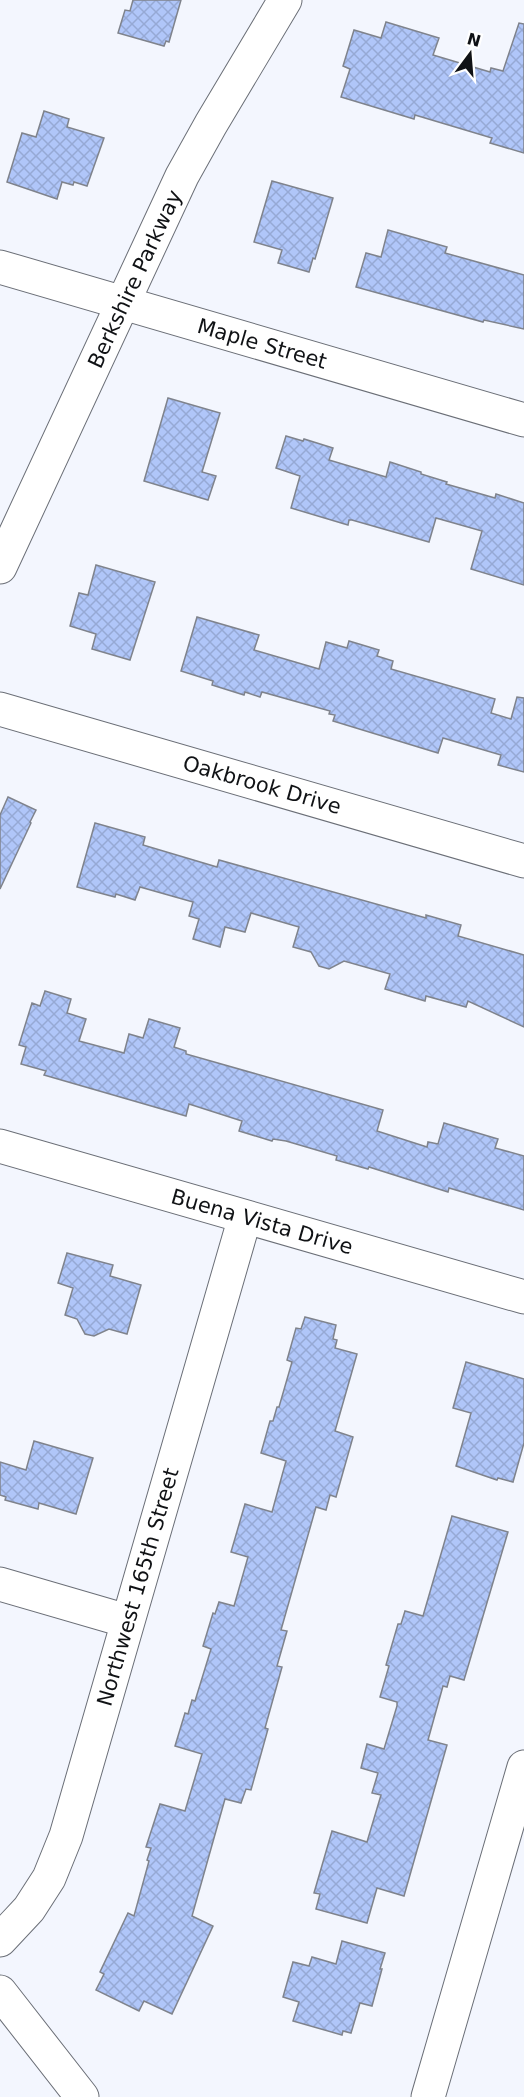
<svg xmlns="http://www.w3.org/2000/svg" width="524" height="2097" font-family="'DejaVu Sans',sans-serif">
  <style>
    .building { fill: url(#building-cross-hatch); stroke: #7f838c; stroke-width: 1.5 }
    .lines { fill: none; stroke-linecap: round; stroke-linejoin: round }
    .minor-casing { stroke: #6b6f77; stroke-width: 35 }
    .minor { stroke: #fff; stroke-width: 33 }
    .labels { text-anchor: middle; stroke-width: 6; stroke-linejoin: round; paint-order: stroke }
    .street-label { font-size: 21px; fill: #101215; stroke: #fff }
  </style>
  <defs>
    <pattern id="building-cross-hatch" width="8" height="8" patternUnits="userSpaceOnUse" patternTransform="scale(1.5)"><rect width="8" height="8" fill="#b0c6f9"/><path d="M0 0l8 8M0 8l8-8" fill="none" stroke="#96a9d5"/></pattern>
  </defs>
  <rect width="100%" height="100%" fill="#f3f6fe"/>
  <g class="building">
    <path d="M133,0h48l-12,42 -3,-1 -2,5 -46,-13 7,-23 5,1z"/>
    <path d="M386,22l53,16 -6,17 57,17 1,-4 12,3 16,-48 5,1v129l-34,-10 2,-5 -77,-23 -1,4 -73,-22 9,-28 -7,-3 11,-36 27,8z"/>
    <path d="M44,111l25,8 -2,8 37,11 -17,48 -13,-4 -1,3 -11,-3 -5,17 -50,-17 15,-49 14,4z"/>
    <path d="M272,181l61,17 -18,61 -2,-1 -4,14 -31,-9 4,-13 -28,-8z"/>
    <path d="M388,230l59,17 -2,6 79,22v54l-40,-9 -1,2 -127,-35 10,-34 15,4z"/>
    <path d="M168,398l52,15 -18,59 14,4 -8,24 -64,-19z"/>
    <path d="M286,436l17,5 1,-2 29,9 -4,12 57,17 4,-15 31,10v2l26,8 -1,2 49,14 1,-4 28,9v82l-53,-16 11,-38 -46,-13 -7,24 -77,-22h-3l-1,5 -57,-17 9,-32 -24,-8z"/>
    <path d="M96,565l59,17 -25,78 -38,-11 4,-15 -26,-8 9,-33 9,2z"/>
    <path d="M197,617l62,18 -5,15 65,19 7,-27 21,6 2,-7 30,9 -2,6 16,5 -2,8 104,30 -4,14 20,6 6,-22 7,1v74l-26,-7 3,-10 -58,-17 -5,15 -105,-32 2,-6 -6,-1 1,-3 -68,-19 -2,5 -15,-5 -1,3 -32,-10 1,-4 -32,-10z"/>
    <path d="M8,797l28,13 -6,12 1,1 -31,66v-74z"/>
    <path d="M95,823l50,14 -2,8 74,22 2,-7 207,58v-3l35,10 -3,11 66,19v72l-56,-26 -2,6 -40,-11 -1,5 -40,-12 5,-15 -46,-13 -15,8 -10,-3 -8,-14 -18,-5 6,-20 -48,-14 -6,19 -20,-5 -5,20 -27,-8 6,-20 -10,-3 4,-14 -53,-15 -5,13 -19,-6 -1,3 -38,-10z"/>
    <path d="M45,991l26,8 -4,14 19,6 -7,22 45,12 5,-19 14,4 6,-19 31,9 -6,19 12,4v3l197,56 -6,21 50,16 1,-5 10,2 6,-21 54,16 -3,9 29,8v54l-75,-22 -1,4 -79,-25 -1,2 -32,-9 1,-4 -51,-15 -13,-2 -1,2 -33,-10 3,-10 -53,-17 -3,12 -142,-41 2,-4 -25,-7 5,-17 -7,-2 13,-42 8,3z"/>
    <path d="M67,1253l46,12 -3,11 31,9 -14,49 -18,-5 -15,7 -9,-2 -8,-15 -12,-4 8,-27 -15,-5z"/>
    <path d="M305,1317l31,8 -3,14 4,1 -2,8 22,6 -22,77 18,6 -17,60 -6,-2 -4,15 -10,-3 -35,123 6,1 -10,35 5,1 -17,61 3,1 -17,61 -5,-1 -5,14 -16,-4 -33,117 21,10 -41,88 -28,-13 -5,10 -43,-21 8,-16 -4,-2 28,-59 6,3 15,-55 -2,-1 4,-12 -5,-1 14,-43 25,7 17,-57 -27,-8 10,-33 3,1 4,-14 3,1 16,-52 -8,-3 10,-33 2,1 4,-12 15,4 14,-49 -17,-5 14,-48 27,8 14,-51 -25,-8 9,-32h3l4,-14h2l13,-45 -5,-2 9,-32 5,1z"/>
    <path d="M466,1362l58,17v64l-11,39 -15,-4 -1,2 -41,-14 15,-53 -18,-5z"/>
    <path d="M34,1441l59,17 -17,56 -37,-11 -1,6 -33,-9 1,-3 -6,-2v-33l26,8z"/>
    <path d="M452,1516l56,16 -44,148 -14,-4 -3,11 -4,-1 -15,54 19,5 -43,151 -27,-8 -10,35 -51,-14 4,-15 -6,-1 18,-62 35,11 14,-47 -9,-2 6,-20 -17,-5 6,-24 17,5 13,-43v-4l-17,-5 9,-31 -3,-1 12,-41h3l4,-13 18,5z"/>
    <path d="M342,1941l43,12 -5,16h2l-10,37 -12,-3 -9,30 -8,-2 -1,4 -49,-14 6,-19 -16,-5 10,-35 16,4 3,-9 24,7z"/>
  </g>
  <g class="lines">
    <defs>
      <g id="minor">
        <path d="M0,267l524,153"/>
        <path d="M0,567l182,-391 29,-52 74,-124"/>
        <path d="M0,709l524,152"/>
        <path d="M0,1146l524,151"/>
        <path d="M0,1584l127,37"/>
        <path d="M0,1940l29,-31 20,-31 17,-42 179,-619"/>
        <path d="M0,1992l82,105"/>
        <path d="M428,2097l96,-330"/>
      </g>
    </defs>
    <use href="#minor" class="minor-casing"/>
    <use href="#minor" class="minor"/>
  </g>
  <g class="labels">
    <g class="street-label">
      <text transform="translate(135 279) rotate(-65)" y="7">Berkshire Parkway</text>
      <text transform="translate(262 344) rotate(16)" y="7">Maple Street</text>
      <text transform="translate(262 785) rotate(16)" y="7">Oakbrook Drive</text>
      <text transform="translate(262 1222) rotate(16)" y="7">Buena Vista Drive</text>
      <text transform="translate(138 1587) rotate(-74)" y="7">Northwest 165th Street</text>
    </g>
  </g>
  <g transform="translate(470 54) rotate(16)" stroke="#ffffff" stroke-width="4.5" paint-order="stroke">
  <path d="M0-4.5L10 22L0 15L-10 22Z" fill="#101215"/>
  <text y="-9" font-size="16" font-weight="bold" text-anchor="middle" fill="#101215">N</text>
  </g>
</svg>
